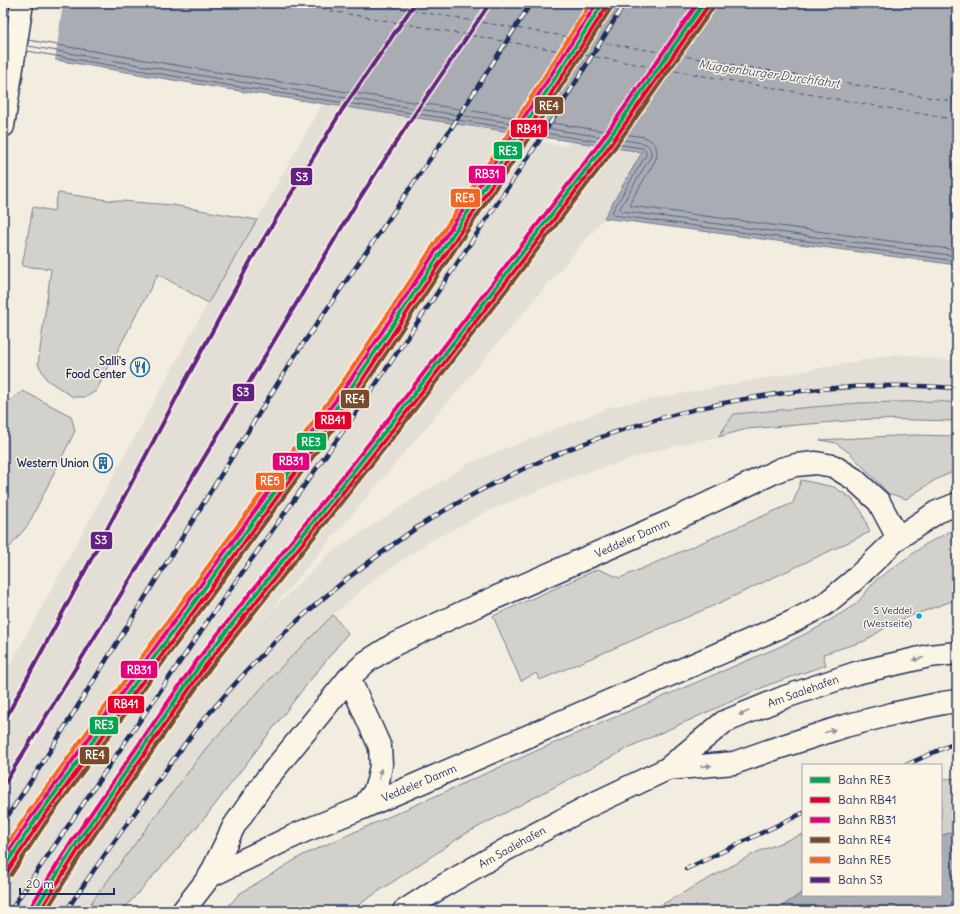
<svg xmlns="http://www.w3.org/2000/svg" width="960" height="914" font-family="Delius,sans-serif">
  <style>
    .built { fill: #e3dfd6 }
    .green { fill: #d3d1cc; stroke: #778095 }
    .water { fill: #a9acb3; stroke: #707a91 }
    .pier { fill: #f3ede0 }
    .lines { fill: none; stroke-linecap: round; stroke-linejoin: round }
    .shore { stroke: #546180; stroke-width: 1 }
    .ferry { stroke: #465478; stroke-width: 1; stroke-dasharray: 5 4; stroke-linecap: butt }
    .street-casing { stroke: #1b2f5e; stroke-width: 25 }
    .secondary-casing { stroke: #1b2f5e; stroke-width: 25 }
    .primary-casing { stroke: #1b2f5e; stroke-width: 25 }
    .street { stroke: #fcf5e5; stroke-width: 22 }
    .secondary { stroke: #fcf5e5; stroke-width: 22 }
    .primary { stroke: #fcf5e5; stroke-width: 22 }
    .rail-casing { stroke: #1b2f5e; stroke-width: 4.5 }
    .rail { stroke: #fcf5e5; stroke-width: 3; stroke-dasharray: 9; stroke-linecap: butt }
    .rail-1-casing { stroke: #fcf5e5; stroke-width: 7 }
    .rail-2-casing { stroke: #fcf5e5; stroke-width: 7 }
    .rail-3-casing { stroke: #fcf5e5; stroke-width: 7 }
    .rail-4-casing { stroke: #fcf5e5; stroke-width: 7 }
    .rail-5-casing { stroke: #fcf5e5; stroke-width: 7 }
    .rail-6-casing { stroke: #fcf5e5; stroke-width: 7 }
    .rail-1 { stroke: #00a651; stroke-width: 4 }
    .rail-2 { stroke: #e4002b; stroke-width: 4 }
    .rail-3 { stroke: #e5007d; stroke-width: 4 }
    .rail-4 { stroke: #7a4b2a; stroke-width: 4 }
    .rail-5 { stroke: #f26522; stroke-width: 4 }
    .rail-6 { stroke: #622181; stroke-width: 4 }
    .oneway { fill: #8c92a2 }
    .bus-dot { fill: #00a9ce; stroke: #fcf5e5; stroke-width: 1.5 }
    .labels { text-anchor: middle; stroke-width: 3; stroke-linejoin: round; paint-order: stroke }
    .bus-label { font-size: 10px; fill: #1b2f5e; stroke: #fcf5e5; text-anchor: end }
    .poi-label { font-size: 11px; font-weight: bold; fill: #1b2f5e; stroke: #fcf5e5; text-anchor: end }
    .street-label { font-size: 11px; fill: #1b2f5e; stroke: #fcf5e5 }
    .water-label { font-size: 12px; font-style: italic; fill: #465478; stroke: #fcf5e5 }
    .line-badge { stroke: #fcf5e5; stroke-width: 1.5 }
    .badge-label { font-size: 11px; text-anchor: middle; font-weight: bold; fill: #fff }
  </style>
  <rect width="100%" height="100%" fill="#f3ede0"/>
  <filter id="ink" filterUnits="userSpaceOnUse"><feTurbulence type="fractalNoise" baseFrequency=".025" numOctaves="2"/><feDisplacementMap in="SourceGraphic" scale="8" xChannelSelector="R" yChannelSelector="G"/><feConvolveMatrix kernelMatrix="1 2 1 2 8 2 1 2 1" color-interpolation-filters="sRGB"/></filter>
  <g filter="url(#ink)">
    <path class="built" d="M391,3h220l-86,135 27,6 14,2 98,-143 -27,148 6,1 -39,66 -355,418 24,-27 58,-57 140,-90 143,-56 283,-52 60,7v42l-19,-2 -79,2 -125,11 -16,23 -48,10 -101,31 -81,33 -59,31 -56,38 -40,35 -50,50 -198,246h-82v-233l205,-375 49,-83 64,-114z"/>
    <g class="green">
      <path d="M58,193l50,7 64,5 85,15 -49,83 -50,-29 -62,117 -10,6h-13l-26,-17 -9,-16 13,-95 -29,-3 11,-59 21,4z"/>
      <path d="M23,391l48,25 4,15 -47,94 -19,23 -6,3v-140l3,-8z"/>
      <path d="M938,401l19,2v18l-86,-2 -124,10 -29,8 16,-23 125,-11z"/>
      <path d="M913,435l44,1v34l-22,10 -29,19 -18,-6 -37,-39 -15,-11 -16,-3z"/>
      <path d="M801,480l33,7 17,11 11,14 8,20 -155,73 -175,75 -4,-7 -15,8 -28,-65 105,-47 22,9 173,-75z"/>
      <path d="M957,528v73h-5l-58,21 -29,19 -42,13 3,11 -58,20 -132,59 -171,90 -83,55 -32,22h-126l15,-17 64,-39 240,-107 236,-101 42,-21 35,-22 20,-24 50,-36z"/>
      <path d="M333,615l15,18 -48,60 -96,126 -82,92h-37l121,-163 77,-83z"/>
      <path d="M957,778v52l-16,6v-55l4,-2z"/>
      <path d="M803,834v58l-28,19h-125l107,-59z"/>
    </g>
    <g class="water">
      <path d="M3,3h954v262l-353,-47 38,-66 -422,-64 -217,-37z"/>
      <path d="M957,830v81h-182l28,-19v3h138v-59z"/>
    </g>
    <path class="pier" d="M3,3h60l-8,58 -52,-8z"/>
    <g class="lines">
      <g class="shore">
        <path d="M28,40l194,33 422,64c11,4 16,13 11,24l-25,42 1,3 326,44"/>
        <path d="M28,46l193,33 422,64c6,2 9,6 8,13l-31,52v2l1,1 336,45"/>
        <path d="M27,51l193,33 422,64 4,2v5l-34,57 1,3 344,46"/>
      </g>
      <g class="ferry">
        <path d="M285,3l672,117"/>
        <path d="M367,3l590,99"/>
      </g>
      <defs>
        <g id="street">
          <path d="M349,678l31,69 1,18 -3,16 -4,11 -12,16"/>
          <path d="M210,876l92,-44 60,-24 430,-186 32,-17 28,-23 46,-44 39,-26 20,-8"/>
          <path d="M183,911l27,-35 24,-50 31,-45 84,-103 17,-16 27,-17 81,-38 201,-88 106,-50 15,-4 20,-2 17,3 21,13 25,23 19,36"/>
        </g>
        <path id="secondary" d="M3,126l19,-123"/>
        <g id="primary">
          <path d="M667,769l67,-6 37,-13 74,-24 47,-12 51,-11 14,-2"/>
          <path d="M404,911l37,-24 66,-38 86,-45 74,-35 57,-47 61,-25 71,-24 73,-17 28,-3"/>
        </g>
      </defs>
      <use href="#street" class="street-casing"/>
      <use href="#secondary" class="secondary-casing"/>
      <use href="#primary" class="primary-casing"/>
      <use href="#street" class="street"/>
      <use href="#secondary" class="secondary"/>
      <use href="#primary" class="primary"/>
      <defs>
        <g id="rail">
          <path d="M906,765l51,-23"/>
          <path d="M3,823l37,-56 254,-410 158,-230 79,-124"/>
          <path d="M686,869l117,-56"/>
          <path d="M10,911l202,-296 156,-219 171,-255 86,-138"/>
          <path d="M66,911c26,-39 54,-78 82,-116 17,-24 34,-48 52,-71 8,-10 17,-19 25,-29 11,-12 22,-25 33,-36 28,-30 59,-56 90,-81 25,-19 50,-38 76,-55 158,-99 346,-149 533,-135"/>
        </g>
      </defs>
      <use href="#rail" class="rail-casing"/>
      <use href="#rail" class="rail"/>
      <defs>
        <g id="rail-1">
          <path d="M3,869l33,-50 317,-434 165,-249 85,-133"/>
          <path d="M34,911l42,-67 126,-182 196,-247 202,-264 104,-148"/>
        </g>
        <g id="rail-2">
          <path d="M7,872l33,-50 317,-434 165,-249 85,-133"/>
          <path d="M40,911l40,-64 126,-182 196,-247 202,-264 104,-148"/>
        </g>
        <g id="rail-3">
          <path d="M3,860l29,-44 317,-434 165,-249 83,-130"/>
          <path d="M30,908l42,-67 126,-182 196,-247 202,-264 102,-145"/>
        </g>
        <g id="rail-4">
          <path d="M11,875l33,-50 317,-434 165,-249 85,-134"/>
          <path d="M46,911l38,-61 126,-182 196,-247 202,-264 104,-148"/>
        </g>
        <path id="rail-5" d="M3,851l25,-38 317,-434 165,-248 81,-128"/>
        <g id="rail-6">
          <path d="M3,723l74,-137 105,-199 69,-127 91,-150 73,-107"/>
          <path d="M3,786l171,-278 180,-301 50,-77 86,-127"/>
        </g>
      </defs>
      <use href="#rail-1" class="rail-1-casing"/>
      <use href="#rail-2" class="rail-2-casing"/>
      <use href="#rail-3" class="rail-3-casing"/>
      <use href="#rail-4" class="rail-4-casing"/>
      <use href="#rail-5" class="rail-5-casing"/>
      <use href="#rail-6" class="rail-6-casing"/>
      <use href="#rail-1" class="rail-1"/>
      <use href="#rail-2" class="rail-2"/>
      <use href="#rail-3" class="rail-3"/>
      <use href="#rail-4" class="rail-4"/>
      <use href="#rail-5" class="rail-5"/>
      <use href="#rail-6" class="rail-6"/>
    </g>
    <defs><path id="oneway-solid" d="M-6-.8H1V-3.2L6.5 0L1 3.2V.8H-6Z"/></defs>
    <g class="oneway">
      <use href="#oneway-solid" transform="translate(918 659) rotate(167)"/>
      <use href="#oneway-solid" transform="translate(744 713) rotate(157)"/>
      <use href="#oneway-solid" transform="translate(830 731) rotate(-18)"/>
      <use href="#oneway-solid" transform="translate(706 766) rotate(-5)"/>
      <use href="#oneway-solid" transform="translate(380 774) rotate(-80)"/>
    </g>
  </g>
  <defs>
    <symbol id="restaurant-ring" viewBox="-11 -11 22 22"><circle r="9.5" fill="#fcf5e5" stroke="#1f6fb2" stroke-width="1.5"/><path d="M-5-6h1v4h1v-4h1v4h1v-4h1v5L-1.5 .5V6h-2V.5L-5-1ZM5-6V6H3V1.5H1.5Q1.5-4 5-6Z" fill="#1f6fb2"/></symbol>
    <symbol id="building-ring" viewBox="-11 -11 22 22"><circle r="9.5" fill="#fcf5e5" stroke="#1f6fb2" stroke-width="1.5"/><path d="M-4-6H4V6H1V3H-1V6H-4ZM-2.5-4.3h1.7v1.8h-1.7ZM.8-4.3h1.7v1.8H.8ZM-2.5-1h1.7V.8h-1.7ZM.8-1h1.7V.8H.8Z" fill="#1f6fb2"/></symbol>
  </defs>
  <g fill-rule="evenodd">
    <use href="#restaurant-ring" x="129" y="356" width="22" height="22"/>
    <use href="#building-ring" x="92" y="452" width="22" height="22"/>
  </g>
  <circle class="bus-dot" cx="919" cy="616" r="3.5"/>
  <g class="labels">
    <g class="bus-label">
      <text x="912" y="614">S Veddel<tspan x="912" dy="13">(Westseite)</tspan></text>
    </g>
    <g class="poi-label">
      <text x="126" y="365">Salli's<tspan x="126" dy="13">Food Center</tspan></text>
      <text x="89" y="467">Western Union</text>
    </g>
    <g class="street-label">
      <text transform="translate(632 538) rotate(-24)" y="4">Veddeler Damm</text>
      <text transform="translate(803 691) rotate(-20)" y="4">Am Saalehafen</text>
      <text transform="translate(419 783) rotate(-23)" y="4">Veddeler Damm</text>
      <text transform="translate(512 847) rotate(-29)" y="4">Am Saalehafen</text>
    </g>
    <g class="water-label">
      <text transform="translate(769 74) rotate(8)" y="4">Müggenburger Durchfahrt</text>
    </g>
  </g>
  <g class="line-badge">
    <rect x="534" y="96" width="30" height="19" rx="4" fill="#7a4b2a"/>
    <rect x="510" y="119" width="38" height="19" rx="4" fill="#e4002b"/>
    <rect x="493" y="141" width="30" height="19" rx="4" fill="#00a651"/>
    <rect x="468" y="165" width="38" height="19" rx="4" fill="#e5007d"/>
    <rect x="290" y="167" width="23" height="19" rx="4" fill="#622181"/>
    <rect x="450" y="188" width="31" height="20" rx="4" fill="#f26522"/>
    <rect x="232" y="383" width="23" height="19" rx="4" fill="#622181"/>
    <rect x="340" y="389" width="30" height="20" rx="4" fill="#7a4b2a"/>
    <rect x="314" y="411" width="38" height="19" rx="4" fill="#e4002b"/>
    <rect x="296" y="432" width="31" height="19" rx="4" fill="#00a651"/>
    <rect x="272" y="452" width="38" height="19" rx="4" fill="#e5007d"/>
    <rect x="255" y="472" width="30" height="19" rx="4" fill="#f26522"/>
    <rect x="90" y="531" width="23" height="19" rx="4" fill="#622181"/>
    <rect x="120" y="660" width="38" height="19" rx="4" fill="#e5007d"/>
    <rect x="107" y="695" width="38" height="19" rx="4" fill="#e4002b"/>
    <rect x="89" y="716" width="30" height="19" rx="4" fill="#00a651"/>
    <rect x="79" y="746" width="31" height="19" rx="4" fill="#7a4b2a"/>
  </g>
  <g class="badge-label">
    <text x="549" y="110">RE4</text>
    <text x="529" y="133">RB41</text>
    <text x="508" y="155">RE3</text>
    <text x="487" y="178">RB31</text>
    <text x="302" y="181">S3</text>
    <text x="465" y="202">RE5</text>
    <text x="243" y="396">S3</text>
    <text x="355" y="403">RE4</text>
    <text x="333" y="424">RB41</text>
    <text x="311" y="446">RE3</text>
    <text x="291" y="465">RB31</text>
    <text x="270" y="485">RE5</text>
    <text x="101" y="544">S3</text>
    <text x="139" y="674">RB31</text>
    <text x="126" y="708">RB41</text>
    <text x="104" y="729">RE3</text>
    <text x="95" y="759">RE4</text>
  </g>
  <rect width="960" height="914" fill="none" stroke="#fcf5e5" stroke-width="16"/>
  <rect x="8" y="8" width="944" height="898" fill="none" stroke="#1b2f5e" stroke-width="1.5" filter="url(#ink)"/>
  <rect x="802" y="764" width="140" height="132" fill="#fcf5e5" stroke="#a2a6af"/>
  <rect x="810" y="777" width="20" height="6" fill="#00a651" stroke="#a2a6af"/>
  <text x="838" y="784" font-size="12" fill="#1b2f5e">Bahn RE3</text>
  <rect x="810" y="797" width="20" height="6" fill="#e4002b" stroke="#a2a6af"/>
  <text x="838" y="804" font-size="12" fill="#1b2f5e">Bahn RB41</text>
  <rect x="810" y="817" width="20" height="6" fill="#e5007d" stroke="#a2a6af"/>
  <text x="838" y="824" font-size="12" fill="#1b2f5e">Bahn RB31</text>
  <rect x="810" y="837" width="20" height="6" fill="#7a4b2a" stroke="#a2a6af"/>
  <text x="838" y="844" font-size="12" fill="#1b2f5e">Bahn RE4</text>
  <rect x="810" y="857" width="20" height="6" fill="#f26522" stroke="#a2a6af"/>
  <text x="838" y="864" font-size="12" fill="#1b2f5e">Bahn RE5</text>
  <rect x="810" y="877" width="20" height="6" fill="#622181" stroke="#a2a6af"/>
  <text x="838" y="884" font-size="12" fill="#1b2f5e">Bahn S3</text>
  <path d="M20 888v6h94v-6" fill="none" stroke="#1b2f5e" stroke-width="2"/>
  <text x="26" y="888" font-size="12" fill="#1b2f5e" stroke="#fcf5e5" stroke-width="3" paint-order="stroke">20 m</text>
</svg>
